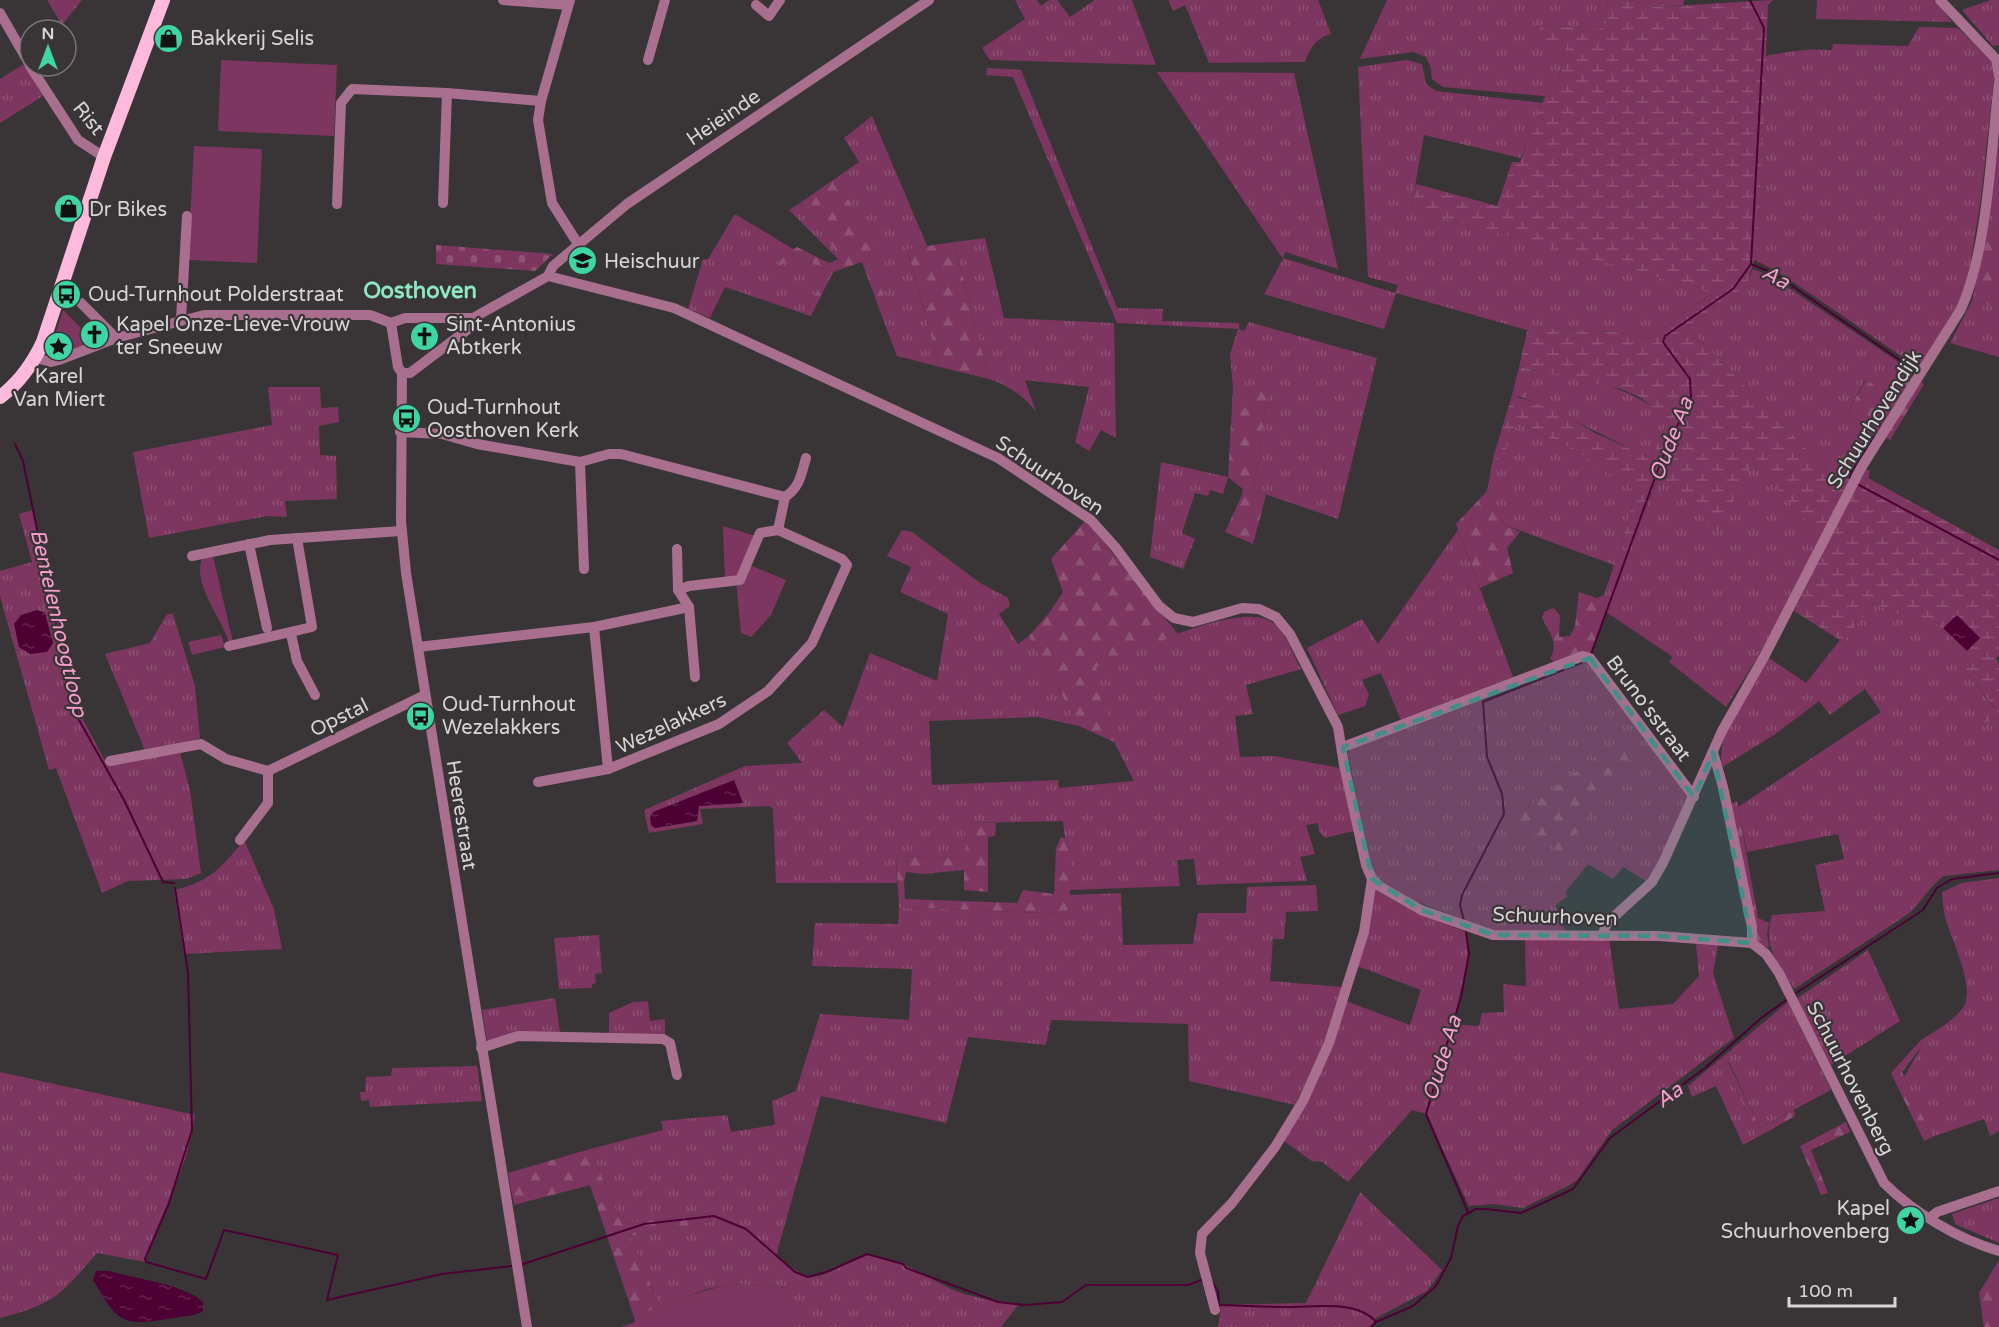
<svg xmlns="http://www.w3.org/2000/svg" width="1999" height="1327" font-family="'Varela Round',sans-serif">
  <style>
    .grass { fill: url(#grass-tufts); fill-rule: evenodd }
    .forest { fill: url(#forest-firs) }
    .wetland { fill: url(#wetland-marsh) }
    .cemetery { fill: url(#cemetery-stones) }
    .park { fill: #7c365f }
    .water { fill: url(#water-ripples) }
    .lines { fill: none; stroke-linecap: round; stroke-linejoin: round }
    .stream { stroke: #4c0033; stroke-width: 2 }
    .minor { stroke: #a8708e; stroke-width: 10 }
    .major { stroke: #feb9dd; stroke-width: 14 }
    .marked { fill: #418e88; fill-opacity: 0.2; stroke: #418e88; stroke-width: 4.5; stroke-dasharray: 12 8; stroke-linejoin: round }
    .labels { text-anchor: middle; stroke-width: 4.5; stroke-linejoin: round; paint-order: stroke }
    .poi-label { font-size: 20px; fill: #d8d5d6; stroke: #393537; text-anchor: start }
    .street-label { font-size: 20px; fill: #d8d5d6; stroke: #393537 }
    .water-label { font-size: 21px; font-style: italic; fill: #f69ecd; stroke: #393537 }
    .quarter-label { font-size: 22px; font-weight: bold; fill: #8ee7c3; stroke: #393537 }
  </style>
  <defs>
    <pattern id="grass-tufts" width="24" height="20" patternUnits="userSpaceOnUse" patternTransform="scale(1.5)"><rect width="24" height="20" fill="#7c365f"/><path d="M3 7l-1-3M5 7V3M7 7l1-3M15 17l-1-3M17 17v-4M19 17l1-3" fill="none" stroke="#8e5275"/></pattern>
    <pattern id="forest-firs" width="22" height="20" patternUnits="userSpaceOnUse" patternTransform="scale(1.5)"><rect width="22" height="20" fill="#7c365f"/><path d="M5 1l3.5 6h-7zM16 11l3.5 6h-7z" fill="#8e5275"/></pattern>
    <pattern id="wetland-marsh" width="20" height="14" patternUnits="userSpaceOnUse" patternTransform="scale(1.5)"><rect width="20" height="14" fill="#7c365f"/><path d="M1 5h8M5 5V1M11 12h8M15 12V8" fill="none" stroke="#8e5275"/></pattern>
    <pattern id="cemetery-stones" width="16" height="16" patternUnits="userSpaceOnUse" patternTransform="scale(1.5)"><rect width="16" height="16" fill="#7c365f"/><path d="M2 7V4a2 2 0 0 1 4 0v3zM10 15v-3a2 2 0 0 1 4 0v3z" fill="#8e5275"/></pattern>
    <pattern id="water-ripples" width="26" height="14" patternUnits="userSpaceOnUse" patternTransform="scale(1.5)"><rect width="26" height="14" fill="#4c0033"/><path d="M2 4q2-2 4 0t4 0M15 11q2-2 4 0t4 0" fill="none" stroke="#652450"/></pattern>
  </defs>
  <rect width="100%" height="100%" fill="#393537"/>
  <g class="grass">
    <path d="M47,0h35l-20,25z"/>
    <path d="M1015,0h22l4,6 8,-6h8l13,17 25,-17h37l24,65 -166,-5 -8,-12 43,-29z"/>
    <path d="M1168,0h150l13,34c-14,3 -22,15 -26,28l-96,1 -24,-58 -12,6z"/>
    <path d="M1387,0h221l-2,26 -7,3 -55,-4 22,17 -11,55 -112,-10 -11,-8 -1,-11 -5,-11 -13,-5 -53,7z"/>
    <path d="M1629,0h55l-1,5 -27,2z"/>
    <path d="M1817,0h117l18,22 -136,-3z"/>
    <path d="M1991,0h8v45l-6,1 -31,-36z"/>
    <path d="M1919,27l39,1 33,32 3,17 -13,121 -13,80 -7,20 -41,71 -140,-96 -25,-13 3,-10 7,-194c23,-4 43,-8 67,-6l1,-6 75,2z"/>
    <path d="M1407,60l15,4 4,20 10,7 107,12 -22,55 -97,-23 -13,74 303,83 -64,46 -37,-6 -85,-5 -1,3 -131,-37 -12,36 -120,-35 19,-35 -126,-187 137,1 44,196 -53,-17 -2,6 112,35 3,-8 -30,-8 -10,-210z"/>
    <path d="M24,64l19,32 -43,27v-44z"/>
    <path d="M987,68l34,2 96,238 46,1 -1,12 77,2v6l5,2 5,-9 128,36 -39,161 -85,-29 15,-96 -35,-7 -3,-33 8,-25 -121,-6 -104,-246 -27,-2z"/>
    <path d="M872,116l55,130 -20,4 33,117 -43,-11 -16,-42 8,-4 -20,-57 8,-3 -41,-72 23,-16 -15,-24z"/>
    <path d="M1999,139v106l-14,-5z"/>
    <path d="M800,203l42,55 -4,1 -49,-49z"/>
    <path d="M735,214l58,35 -20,25 21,-21 33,18 -22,43 -80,-27 -15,31 -22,-9 15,-50h5z"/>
    <path d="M985,238l19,80 110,5 2,115 -15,-8 -12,21 -14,-9 14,-55 -64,-7 11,32c-12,-16 -28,-27 -47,-33l-35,-137z"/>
    <path d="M1753,269l18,7 141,95 -18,26 -29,-17 -18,33 28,18 -22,33 -5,-2 -11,18 -149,-152 32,-26 24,-13z"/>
    <path d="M1972,301l27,6v50l-49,-14z"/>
    <path d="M1534,370c50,11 96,13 134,50l-17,38c-43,-19 -83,-43 -126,-59z"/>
    <path d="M268,387h52l1,21 17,-1 1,15 -20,4 1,29 16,1 1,43 -52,2 2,16 -20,-1 -118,22 -16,-86 139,-27z"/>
    <path d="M1519,423l61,30 56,39 -15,53 8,4 31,-74 93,-13 69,76 -56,106 -40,63 -57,-45 4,-5 -67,-45 5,-14 -7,-3 10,-30 -109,-40 -18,-33 6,-34 10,2 9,-31z"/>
    <path d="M1161,462l67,15 -5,17 -13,-4 -2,6 -13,-3 -13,40 13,6 -12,30 -33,-12z"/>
    <path d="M33,510l46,202 26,49 41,-8 -41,-99 45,-11 17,-29h6l22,72 5,52 -22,7 12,45 11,83 -15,6 -58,2 -26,12 -46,-125 -7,2 -49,-174v-25l32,-9 -13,-48z"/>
    <path d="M902,530l10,2 68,51 28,15 2,8 -11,8 19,30 11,-8 50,90 -41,-9 -109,4 3,64 126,-5 1,8 75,-7 -20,-39 -19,-75c36,-14 138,-63 173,-47 17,8 25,34 33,49l-55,16 7,29 -18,2 5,41 34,-1 66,12 14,63 -29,7 -6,-7 -1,-8 -12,2 9,29 -15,3 7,24 -110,4 -3,-26 -17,1 3,26 -110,4v-49l-5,-2 -2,-18 -97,2 -1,35 -69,-2 1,27h-121l-3,-74 -3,-3 -70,3 3,15 -54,9 -5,-23 101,-44 57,-3 -15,-20 37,-33 19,17 27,-74 67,28 11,-67 -48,-22 11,-25 -24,-11zM742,802l-43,4 -2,15 -43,7 5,-18 16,-4z"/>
    <path d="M1458,530l55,147 -112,43 -20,-47 -19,7 7,15 -4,11 -27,9 -31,-67 55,-29 16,25z"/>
    <path d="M1874,603l51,24 12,-3 35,40 -8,5 29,38 -13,8 5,8 12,-6 2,3v150l-55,6c-15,10 -22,26 -36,38l-114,75c-16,-27 -32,-41 -22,-74l53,-4 -10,-46 29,-6 -6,-25 -91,18 -9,-45 143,-95 -16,-23 -35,26 -11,-14 -45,34 -52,32c-7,-35 29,-79 47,-109l37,25 34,-43 3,2z"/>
    <path d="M1586,661l102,136 -34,75 -8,9 -23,-14 -10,12 -25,-15 -22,27 1,6 -12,8 11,28 -75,-3 -84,-32 -26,-16 -8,-8 -25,-119 2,-8 129,-48 4,3zM1616,743l19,18 -121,58v-1z"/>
    <path d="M244,840l30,69 8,40 -98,5 -10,-64c36,-8 48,-23 70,-50z"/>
    <path d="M1999,878v253l-9,5 -6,-17 -52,18 -28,-60 19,-32 -3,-4c14,-10 35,-20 44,-35 11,-20 -12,-65 -18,-86 -3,-9 -3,-19 -4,-28l20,-9z"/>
    <path d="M1316,885l2,26 -32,1 -2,27h-11l-3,42 73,6 -21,62 -27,56 -106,-24 -1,-57 -137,-4 -5,25 -78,-8 -22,86 -125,-27 -45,160c32,25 36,27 73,6 7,-4 13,-8 21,-7 29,3 56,22 81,34 15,7 50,14 67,16l-17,22h-211v-39l-56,-4 -27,5 -47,18 -30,-71 84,-15 -3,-8 -89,11 -32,-75 73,-19 -2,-9 66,-6 4,17 44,-7 -3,-24 24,-10 24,-77 89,6 3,-51 -100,-3 3,-43 83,1 1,-17 167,7 4,-19 51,-2 2,52 70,-1 5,-31h48l1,-26z"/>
    <path d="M1374,889l38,22 54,21 3,22 -16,70 26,2 3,-13 22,-1 -1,-28 23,2 -1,-47 84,-1 10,71 54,-5 26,-28 -3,-32 22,1 -5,28 21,65 -122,92 -35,50 -7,5 -47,23 -29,-4 -25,2 -43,-92 -14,-4 -64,72 -27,-21 -8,1 -29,-21 62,-140 64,24 11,-35 -64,-24z"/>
    <path d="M599,935l3,38 -7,1 1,9 -4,1v4l-33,1 -5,-51z"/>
    <path d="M1868,950l32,71 -69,44 -35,-66z"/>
    <path d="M555,998l5,34 -70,10 -3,-1 -5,-31z"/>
    <path d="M648,1001l2,20 15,-2v17l-56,-2v-21l24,-11z"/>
    <path d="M1788,1002l43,88 -71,38 -31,-66 -5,2 34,73 -15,8 -27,-59 -24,11 -4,-11z"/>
    <path d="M477,1066l5,35 -112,6 -1,-7 -8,1 -1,-9h5l1,-15 25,-1 1,-8z"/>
    <path d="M0,1072l195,43 -9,42 -41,105 -48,-9c-37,42 -40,50 -97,65z"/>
    <path d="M1360,1192l82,78 -15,21 -51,27 -5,9h-153l3,-22 85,-2z"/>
    <path d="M1999,1198v45l-44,-19 -3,-10z"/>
  </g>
  <g class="forest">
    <path d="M836,178l42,72 -9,3 20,57 -8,4 -19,-52 -29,10 -22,44 -6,-2 22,-43 -33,-18 -21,21 -3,-1 19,-22 8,-4 32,16 12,-5 -41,-55z"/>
    <path d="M1985,240l14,5v62l-27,-6z"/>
    <path d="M954,242l35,137 -49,-12 -33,-118z"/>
    <path d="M1519,367l15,3 -9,28 -13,-3z"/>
    <path d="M1909,375l15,9 -34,56 -43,-27 19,-33 28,17z"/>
    <path d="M1233,387l35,6 -15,97 13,5 -13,49 -28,-12 17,-37 1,-6 -15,-12z"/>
    <path d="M1487,491l18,34 15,7 -13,16 6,25 -33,15 -24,-64z"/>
    <path d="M1086,520l92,114 -82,33 18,75 -35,-16 -50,-90 20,-23 14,-21 -12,-33z"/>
    <path d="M1579,592l18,6 7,-3 7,3 -20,56 -8,-3 -29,12 -4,-5c10,-14 -2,-27 -8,-41l2,-5 9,-4 7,7 -1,22 11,-1 5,-10z"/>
    <path d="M1616,742l19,19 -75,91 -47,-33z"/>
    <path d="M1737,801l21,117 11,5 -2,10 2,15 -12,-5 -27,-139z"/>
    <path d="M966,823h30l-1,13 -7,1v55l-24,-2v-20l-41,4 -17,-2 -2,10 1,17 112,4 6,-13 31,4 2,-46 5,-11 9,4v62l-4,11 -167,-7 -3,-51 69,2z"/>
    <path d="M1920,1041l3,4 -21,27 30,65 -8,4 -33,-68z"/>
    <path d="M1728,1062l32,66 34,-18 1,6 -37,21 -34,-73z"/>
    <path d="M1846,1122l4,10 -39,18 17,43 -7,2 -21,-49z"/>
    <path d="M590,1149l32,75 89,-11 4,8 -85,15 30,71 -26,10 -44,-132 -76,20 -6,-32z"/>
    <path d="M1999,1260v67h-15l-5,-34z"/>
  </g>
  <path class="wetland" d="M1608,0h21l27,7 117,-7 -5,5 -10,245 -13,39 -25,13 -32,26 149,152 11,-18 22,9 -2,7 131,72v106l-3,2 3,6v56l-2,-3 -12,6 -6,-9 14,-8 -29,-37 8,-5 -35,-40 -12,3 -51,-24 -31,39 -49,-31 33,-67 -74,-82 -35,70 -59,-56 -30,73 -8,-4 15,-53 -56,-39 -61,-30 -7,7 -9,31 -10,-3 19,-63 44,15 39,23 56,25 17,-38 -28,-23 -19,-8 -102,-22 9,-40 85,5 37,6 63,-45 -302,-84 5,-25 81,22 15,-44h8l25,-66 10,1 11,-54 -27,-2 -2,-10 7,-6 55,4 7,-3z"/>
  <path class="cemetery" d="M436,245l117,9 -18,17 -99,-7z"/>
  <g class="park">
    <path d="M221,60l116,5 -3,71 -116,-5z"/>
    <path d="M194,146l68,3 -5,114 -69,-3z"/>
    <path d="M63,310l24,24 5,11 -30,10 -12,-5z"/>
    <path d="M723,526l36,11 -12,27 39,16 -15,35 -20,22 -10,-4 -5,-52 -11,1z"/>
    <path d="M213,556l20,86h-4c-7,-23 -37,-59 -27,-84z"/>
    <path d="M221,635l4,12 -33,8 -4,-13z"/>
    <path d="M734,1284l56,4v39h-168l13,-5 -1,-5c33,-13 65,-27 100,-33z"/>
  </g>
  <g class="water">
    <path d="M37,610l8,3 8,30 -6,9 -17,2 -11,-7 -5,-23 7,-9z"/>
    <path d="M1957,615l23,23 -13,13 -24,-23z"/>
    <path d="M734,780l9,23 -44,3 -2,15 -42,7 -4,-3 -1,-8 3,-5z"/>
    <path d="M96,1271h13c24,7 77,14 94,31v9c-10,6 -24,6 -36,8 -48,8 -50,1 -74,-39z"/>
  </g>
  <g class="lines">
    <g class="stream">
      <path d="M1750,0l14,28 -13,236 24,10 142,98"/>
      <path d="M15,444l8,17 45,220 11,39 45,80 39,82 11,1"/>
      <path d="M1850,478l1,-5 23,-36"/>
      <path d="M1859,485l140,75"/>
      <path d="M1591,654l73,-201 27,-55 -1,-19 -27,-37 2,-6 68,-47 18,-25"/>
      <path d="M175,888l13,85 4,157 -23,73 -24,56 1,3 60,17 18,-49 114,25 -11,45 115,-26 71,-8"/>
      <path d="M1464,921l-4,-16 2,-10 42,-81 -2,-20 -15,-37 -4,-55 103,-41"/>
      <path d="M1466,932l3,22 -8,43 -35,117 42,98"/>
      <path d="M1793,995l130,-85 14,-22 15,-9 47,-6"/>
      <path d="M520,1265l124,-41 70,-8 32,13 49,43 13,5 21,-6 38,-17 36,10 3,4 92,34 28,3 36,-3 24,-17h103l14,-6"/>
      <path d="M1209,1277l9,14 1,14c24,1 48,2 71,2 25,0 67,-7 86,15"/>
      <path d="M1371,1327l5,-5 37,-16 23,-20 15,-28 7,-32 5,-10 13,-7h10l35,4 52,-24 37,-51 95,-70 55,-49 29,-21"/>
    </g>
    <g class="minor">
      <path d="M503,0l65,5"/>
      <path d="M570,0l-29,101 -3,19 14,83 26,41"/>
      <path d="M1940,0l56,59 3,18"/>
      <path d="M756,5l13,11 11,-16"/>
      <path d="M0,13l30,52"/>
      <path d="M648,60l17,-60"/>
      <path d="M30,66l48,74 26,17"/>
      <path d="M443,203l4,-110"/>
      <path d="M337,204l4,-101 11,-14 95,4 94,8"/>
      <path d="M548,276l126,32 324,150 93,62 25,28 43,58 15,12 19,4 49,-14 17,1 17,8 14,17 48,93 6,38 22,100 6,14 7,7 42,24 72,25 166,1 93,7 14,11 13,19 105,210c30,30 74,56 115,68"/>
      <path d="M548,276l5,-10 74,-62 302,-204"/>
      <path d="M81,303l35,35"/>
      <path d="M181,319l6,-103"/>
      <path d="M391,323l7,44 4,6 -1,148 5,52 121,754"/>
      <path d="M391,323l14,-5h68l75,-42"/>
      <path d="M36,358l15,4 8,-2 57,-22 88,-23h166l21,8"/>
      <path d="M402,373h8l57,-43 6,-12"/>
      <path d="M400,432l42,2 35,10 103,18 29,-8h12l164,43 -7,33 64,29 5,6 -35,78 -44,48 -49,33 -111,45 -14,-142"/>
      <path d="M580,462l4,107"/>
      <path d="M785,497c15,-10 16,-22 21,-39"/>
      <path d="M249,544l18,84"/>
      <path d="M677,549l1,41 11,17 6,70"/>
      <path d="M192,556l78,-16 131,-9"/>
      <path d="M678,590l11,-4 51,-6 20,-47 18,-3"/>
      <path d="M291,634l6,27 18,34"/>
      <path d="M229,646l83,-19 -15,-89"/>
      <path d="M418,647l176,-20 95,-20"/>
      <path d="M1343,747l240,-91 7,2 104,139"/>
      <path d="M1713,752l10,35 29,140v16"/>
      <path d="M110,761l91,-17 25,15 42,12"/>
      <path d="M538,782l70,-13"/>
      <path d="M240,840l28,-37v-32l157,-76"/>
      <path d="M1602,936l5,-13 45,-41 11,-19 59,-132 43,-76 96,-187 100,-159c27,-60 30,-160 38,-227"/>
      <path d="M481,1048l37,-12 145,3 7,4 7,32"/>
      <path d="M1930,1218l7,-6 62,-21"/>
      <path d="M1215,1310l-15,-57 2,-19 30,-31 43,-56 28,-46 26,-58 35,-111 8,-53"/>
    </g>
    <path class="major" d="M0,397c19,-14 33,-34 43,-55l61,-185 59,-157"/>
  </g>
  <path class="marked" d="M1590,658l104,139 19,-45 39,191 -93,-7 -166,-1 -72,-25 -49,-31 -29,-132z"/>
  <defs>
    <symbol id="shop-disc" viewBox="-11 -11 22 22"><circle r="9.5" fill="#3ed4a3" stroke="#393537"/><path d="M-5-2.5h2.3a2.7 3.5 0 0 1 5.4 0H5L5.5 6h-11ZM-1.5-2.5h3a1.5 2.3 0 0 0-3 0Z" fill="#111"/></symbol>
    <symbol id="school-disc" viewBox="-11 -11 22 22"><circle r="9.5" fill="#3ed4a3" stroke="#393537"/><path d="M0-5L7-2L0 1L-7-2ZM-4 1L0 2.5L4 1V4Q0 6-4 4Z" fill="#111"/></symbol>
    <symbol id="bus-disc" viewBox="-11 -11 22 22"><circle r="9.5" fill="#3ed4a3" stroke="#393537"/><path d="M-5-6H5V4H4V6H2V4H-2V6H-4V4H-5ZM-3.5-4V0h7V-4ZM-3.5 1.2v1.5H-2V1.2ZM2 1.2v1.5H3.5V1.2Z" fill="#111"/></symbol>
    <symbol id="church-disc" viewBox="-11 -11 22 22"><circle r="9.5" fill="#3ed4a3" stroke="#393537"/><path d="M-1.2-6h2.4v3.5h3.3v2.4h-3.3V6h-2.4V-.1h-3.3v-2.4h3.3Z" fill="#111"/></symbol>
    <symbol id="sight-disc" viewBox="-11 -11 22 22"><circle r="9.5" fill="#3ed4a3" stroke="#393537"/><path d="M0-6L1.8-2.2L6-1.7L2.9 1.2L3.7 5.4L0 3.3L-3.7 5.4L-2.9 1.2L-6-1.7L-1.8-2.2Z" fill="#111"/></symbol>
  </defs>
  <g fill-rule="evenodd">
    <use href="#shop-disc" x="152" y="22" width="33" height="33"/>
    <use href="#shop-disc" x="52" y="192" width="33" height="33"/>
    <use href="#school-disc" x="566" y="244" width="33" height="33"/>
    <use href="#bus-disc" x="50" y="278" width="33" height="33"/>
    <use href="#church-disc" x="78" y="318" width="33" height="33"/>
    <use href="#church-disc" x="408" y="320" width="33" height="33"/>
    <use href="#sight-disc" x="42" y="330" width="33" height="33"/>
    <use href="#bus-disc" x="390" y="402" width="33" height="33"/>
    <use href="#bus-disc" x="404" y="700" width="33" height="33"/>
    <use href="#sight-disc" x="1894" y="1204" width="33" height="33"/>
  </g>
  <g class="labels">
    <g class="poi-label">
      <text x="190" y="45">Bakkerij Selis</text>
      <text x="89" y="216">Dr Bikes</text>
      <text x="604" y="268">Heischuur</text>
      <text x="88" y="301">Oud-Turnhout Polderstraat</text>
      <text x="116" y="331">Kapel Onze-Lieve-Vrouw<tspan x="116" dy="23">ter Sneeuw</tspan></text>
      <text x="446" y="331">Sint-Antonius<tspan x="446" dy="23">Abtkerk</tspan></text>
      <text x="59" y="383" text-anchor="middle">Karel<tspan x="59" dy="23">Van Miert</tspan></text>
      <text x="427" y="414">Oud-Turnhout<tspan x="427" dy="23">Oosthoven Kerk</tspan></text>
      <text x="442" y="711">Oud-Turnhout<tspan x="442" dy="23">Wezelakkers</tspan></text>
      <text x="1890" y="1215" text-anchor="end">Kapel<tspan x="1890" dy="23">Schuurhovenberg</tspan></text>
    </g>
    <g class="street-label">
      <text transform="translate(723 117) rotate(-34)" y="7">Heieinde</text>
      <text transform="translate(89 118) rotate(51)" y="7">Rist</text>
      <text transform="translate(1874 419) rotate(-58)" y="7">Schuurhovendijk</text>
      <text transform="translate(1050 475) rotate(34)" y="7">Schuurhoven</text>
      <text transform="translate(1649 708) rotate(53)" y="7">Bruno'sstraat</text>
      <text transform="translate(339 717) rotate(-26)" y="7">Opstal</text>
      <text transform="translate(671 723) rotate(-25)" y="7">Wezelakkers</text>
      <text transform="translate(462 815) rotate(81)" y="7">Heerestraat</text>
      <text transform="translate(1555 916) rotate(2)" y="7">Schuurhoven</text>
      <text transform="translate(1851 1078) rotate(63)" y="7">Schuurhovenberg</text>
    </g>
    <g class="water-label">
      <text transform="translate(1776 277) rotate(29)" y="7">Aa</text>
      <text transform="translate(1671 439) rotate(-69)" y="7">Oude Aa</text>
      <text transform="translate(59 623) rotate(77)" y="7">Bentelenhoogtloop</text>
      <text transform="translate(1442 1058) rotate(-73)" y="7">Oude Aa</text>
      <text transform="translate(1669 1095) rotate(-36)" y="7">Aa</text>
    </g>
    <g class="quarter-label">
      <text x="420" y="298">Oosthoven</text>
    </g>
  </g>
  <g transform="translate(48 48)"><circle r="28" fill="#393537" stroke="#797577" stroke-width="1.5"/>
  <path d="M0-4.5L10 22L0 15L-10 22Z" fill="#3ed4a3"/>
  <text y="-9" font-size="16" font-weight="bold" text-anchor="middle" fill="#d8d5d6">N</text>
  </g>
  <path d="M1789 1297v9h106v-9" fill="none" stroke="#d8d5d6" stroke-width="3"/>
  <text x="1798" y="1297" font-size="18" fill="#d8d5d6" stroke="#393537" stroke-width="4.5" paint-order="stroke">100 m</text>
</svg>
